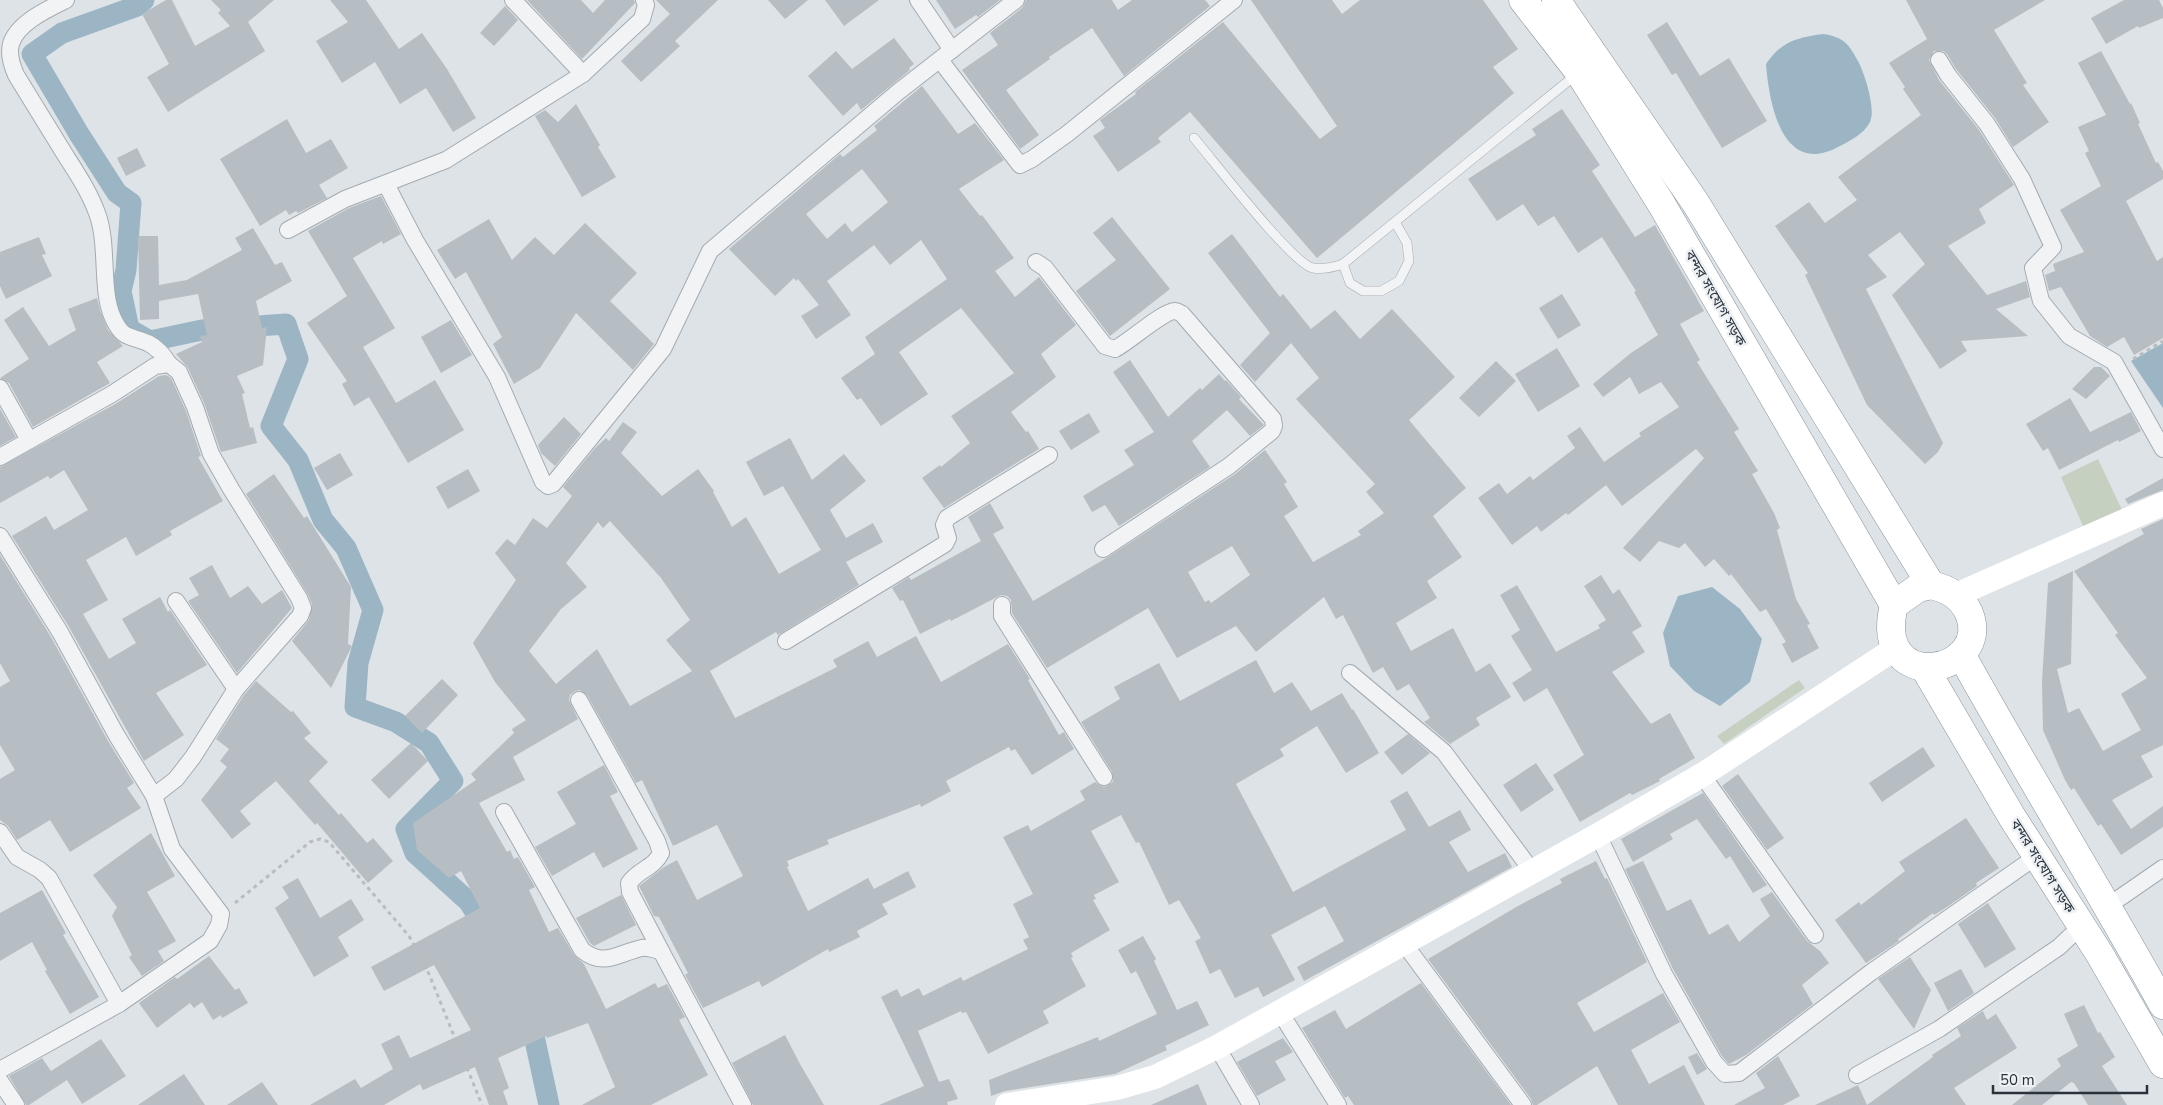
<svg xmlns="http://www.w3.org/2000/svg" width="2163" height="1105" font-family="'Nunito Sans','Noto Sans Bengali',sans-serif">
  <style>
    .green { fill: #c6d0c0 }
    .water { fill: #9cb5c4 }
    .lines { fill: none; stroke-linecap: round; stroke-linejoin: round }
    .canal { stroke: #9cb5c4; stroke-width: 21 }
    .building { fill: #b6bdc3; fill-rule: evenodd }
    .lane-casing { stroke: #a4abb0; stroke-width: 10 }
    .street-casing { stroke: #a4abb0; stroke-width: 18 }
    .highway-casing { stroke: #87929c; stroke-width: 29 }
    .path { stroke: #b9bdc1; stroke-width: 3; stroke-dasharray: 4 4; stroke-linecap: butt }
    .lane { stroke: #f1f3f5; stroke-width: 9 }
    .street { stroke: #f1f3f5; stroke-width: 16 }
    .secondary { stroke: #fff; stroke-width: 24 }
    .highway { stroke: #fff; stroke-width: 28 }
    .labels { text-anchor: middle; stroke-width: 5; stroke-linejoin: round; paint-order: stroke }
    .street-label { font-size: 14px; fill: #29333c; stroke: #eef1f4 }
  </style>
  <rect width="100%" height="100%" fill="#dee3e7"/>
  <g class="green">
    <path d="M2098,459l24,51 -38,18 -23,-51z"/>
    <path d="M1799,680l6,8 -81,56 -7,-8z"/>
  </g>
  <g class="water">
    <path d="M1823,34c21,3 26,10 36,29 6,12 17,46 11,59 -6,12 -20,19 -32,25 -56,30 -69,-44 -72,-83 16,-23 30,-26 57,-30z"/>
    <path d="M2163,343v65l-32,-47z"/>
    <path d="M1712,587l28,22 22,30 -12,43 -30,24 -26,-15 -24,-25 -7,-33 15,-37z"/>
  </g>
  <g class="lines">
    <g class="canal">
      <path d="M144,0l-7,6 -75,27 -30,21 47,80 38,59 14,10 -5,67 -5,21 8,38 21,12 52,-11 84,-6 12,35 -27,67 27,34 25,60 23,28 27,62 -15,53 -3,44 41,15 33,21 24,38 -47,48 9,24 54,49 21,34"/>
      <path d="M529,1013l20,92"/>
    </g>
  </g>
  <g class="building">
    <path d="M166,0h6l23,46 35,-20 -12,-13 3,-3 -10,-10h63l-26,22 17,29 -97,61 -21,-35 22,-13 -27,-50z"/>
    <path d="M330,0h36l33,49 23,-16 25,36 29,49 -23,14 -27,-44 -26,16 -25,-42 -33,21 -26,-42 32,-19z"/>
    <path d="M527,0h54l12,13 12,-13h29l1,3 -53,56z"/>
    <path d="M656,0h62l-43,41 5,5 -39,36 -20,-21 49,-47z"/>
    <path d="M768,0h40l-23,19z"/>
    <path d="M825,0h54l-35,26z"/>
    <path d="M936,0h64l-22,17 -2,-2 -21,14z"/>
    <path d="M1026,0h86l6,10 14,-10h73l5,6 -86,70 -32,-48 -43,29 1,2 -44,31 33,45 -19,14 -58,-79 36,-25 -8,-12 32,-25z"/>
    <path d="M1251,0h81l10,14 18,-14h123l35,49 -25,18 21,26 -197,165 -127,-146 -32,26 3,4 -43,30 -25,-36 12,-8 -5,-8 36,-26 -1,-2 88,-70 97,117 17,-13z"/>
    <path d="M1906,0h139l-51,30 33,53 -4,2 26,37 -36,25 -18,-29 -39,-49 -9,-15 -4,-3h-9l-5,9 10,20 40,50 35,55 -35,24 7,14 -38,23 39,49 39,-14 4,16 -34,12 32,27 -67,5 6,10 -27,18 -48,-74 33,-31 -25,-32 -32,23 19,22 -21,12 77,154 -5,9 -13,12 -58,-59 -62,-130 3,-2 -33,-47 34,-24 16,21 32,-23 -19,-23 83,-62 -18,-26 2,-2 -16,-24 38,-24z"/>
    <path d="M2124,0h35l4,8v10l-24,10 -1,-2 -32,18 -15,-26z"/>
    <path d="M505,6l13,14 -24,26 -14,-13z"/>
    <path d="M1667,22l33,54 29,-18 38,63 -45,27 -46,-75 -4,2 -25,-40z"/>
    <path d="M894,38l20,26 -5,4 1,2 -49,40 -4,-7 -14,13 -35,-40 28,-25 16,18z"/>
    <path d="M2101,51l29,53 1,-1 9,20 -2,1 18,39 2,-1 5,9v8l-37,22 31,60 6,-4v81l-29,17 -10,-18 -17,10 -17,-11 -29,-49 -12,4 -4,-16 10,-4 -2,-7 31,-12 -24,-42 41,-24 -16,-33 4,-2 -11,-24 28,-12 -28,-52z"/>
    <path d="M922,86l36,48 17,-11 29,37 -45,29 21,27 2,-1 32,43 -19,13 20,26 24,-20 37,48 -35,29 15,23 -45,35 15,20 2,-1 11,18 -95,59 -22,-30 18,-13 1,2 29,-24 -19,-27 63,-43 -53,-65 -62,44 29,42 -47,32 -20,-28 -4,2 -16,-22 34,-24 -10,-17 82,-58 -26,-39 -31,25 -16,-20 -47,36 24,34 -35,24 -15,-23 18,-11 -21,-26 -2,2 -2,-3 -19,18 -46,-47 111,-95 3,3 34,-27 -3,-4zM862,169l26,33 -36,30 -7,-9 -18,16 -21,-25z"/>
    <path d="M576,104l24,41 -2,2 18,30 -34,20 -47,-81 10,-6 13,12z"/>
    <path d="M1562,109l38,56 -8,6 43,66 20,-12 49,86 -24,13 20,36 -3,2 42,67 -5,3 24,39 -6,3 22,39 6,15 -3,2 19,69 14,25 -3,1 12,23 -27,15 -10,-19 4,-2 -20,-33 -6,3 -29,-38 -2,2 -15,-17 -9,8 -20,-24 -6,5 -20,-7 -19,21 -17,-14 81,-90 -8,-9 -74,57 -16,-21 -38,30 -2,-2 -25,19 -4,-6 -25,19 -34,-47 21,-15 8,11 23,-18 3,4 42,-32 -8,-12 13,-9 24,35 37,-26 -2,-3 40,-26 -18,-25 -22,12 -9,-17 -27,20 -10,-13 38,-31 27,-18 -24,-43 2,-1 -34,-54 -24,16 -24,-37 -16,10 -15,-22 -26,17 -29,-42 68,-44 -4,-6z"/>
    <path d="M287,119l19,34 25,-14 17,29 -29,17 8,13 -29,15 -2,-2 -7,4 -3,-5 -26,16 -40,-67z"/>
    <path d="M137,148l9,18 -20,10 -9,-18z"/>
    <path d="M381,196l20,38 -18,10 -1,-3 -29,17 42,70 -32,19 33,56 39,-23 29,50 -56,33 -39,-66 -15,9 -12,-22 5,-3 -40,-58 40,-27 -39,-65 41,-23z"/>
    <path d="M1112,217l58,72 -60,47 -34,-45 40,-31 -23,-27z"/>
    <path d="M489,219l23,41 23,-23 19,18 31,-32 52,50 -27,28 44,43 -21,26 -57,-57 -36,55 -26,16 -21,-40 9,-7 -36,-65 -11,7 -18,-29z"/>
    <path d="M253,228l22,37 7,-3 10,19 -36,20 6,27 5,-1 -4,38 -26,11 8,17 -3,1 8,34 3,-1 4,16 -36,9 -17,-49 -16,-35 -12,-14 26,-12 -2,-6 7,-1 -9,-41 -39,7v18l-19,1 -2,-84h20l1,49 28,-5 55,-30 -7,-12z"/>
    <path d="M1232,234l48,63 3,-3 28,35 24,-19 25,29 32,-30 63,68 -46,43 57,68 -33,28 29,41 -35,24 10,17 -41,25 15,28 42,-23 23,44 14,-9 21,34 -35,21 4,7 -30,19 -26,-22 6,-4 -21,-34 -12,7 -14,-24 -10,6 -30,-58 -7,4 -12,-22 -68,55 -20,-26 -59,32 -29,-50 -101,60 -35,-55 -1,-13 -4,-4 -6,-1 -50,26 -1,-2 -30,15 -17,-34 -3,1 -8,-13 17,-11 2,3 70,-39 -13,-24 22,-14 14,25 -11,6 40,67 75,-44 127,-83 30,-24 22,32 -3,2 14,23 -14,9 29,46 48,-27 -3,-4 26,-18 -18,-21 9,-8 -79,-85 23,-21 -28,-35 -36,39 -15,-17 30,-32 -62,-80zM1232,546l18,29 -39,28 -2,-3 -4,2 -17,-30z"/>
    <path d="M39,237l7,17 -4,1 10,21 -46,23 -6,-13v-34z"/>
    <path d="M1562,294l19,31 -23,14 -19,-31z"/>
    <path d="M97,298l3,12 8,20 15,16 -26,16 13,21 -77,44 -24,-44 -9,-5 29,-19 -25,-39 19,-13 26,39 27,-16 -8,-21z"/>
    <path d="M451,320l21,35 -31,18 -20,-36z"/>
    <path d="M1557,348l23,38 -42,26 -23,-38z"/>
    <path d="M1130,360l38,57 32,-29 2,2 17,-16 6,7 1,-1 15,17 -2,2 25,26 -14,11 -23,-26 -35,31 18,26 -91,59 -14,-21 -13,7 -9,-16 51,-31 -10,-15 30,-18 -41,-60z"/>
    <path d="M1496,361l20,20 -37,36 -20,-19z"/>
    <path d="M2094,367h7l9,9 -24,23 -14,-10z"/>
    <path d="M166,375l5,3 15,33 15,45 -3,1 25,44 -53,30 2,4 -36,21 -10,-19 -40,23 22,40 -25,14 26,45 27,-16 -14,-24 38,-22 8,15 2,-2 37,55 -51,28 28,42 -40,26 -75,-134 -57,-91 34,-20 8,14 34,-20 -24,-40 -14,9 -2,-3 -48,27v-36l117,-64 42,-27z"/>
    <path d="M2070,398l20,34 41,-20 10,19 -22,11 -1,-2 -59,30 -11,-22 -5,3 -17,-27z"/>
    <path d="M0,409l16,28 -16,9z"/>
    <path d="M1089,413l11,19 -29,18 -12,-19z"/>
    <path d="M564,417l17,17 -26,32 -14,-13 -3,-8z"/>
    <path d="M623,422l14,10 -16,21 41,43 36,-27 16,22 -1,1 19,35 14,-10 33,57 42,-24 -38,-64 -19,10 -18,-34 44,-24 22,42 32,-26 22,27 -36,29 16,28 27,-15 10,19 -37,20 13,23 -81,50 -2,-3 -66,39 25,47 102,-51 -4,-7 35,-19 9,16 39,-21 25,46 67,-38 22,35 -2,1 31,55 5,-3 10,17 -42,26 -17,-26 -4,2 -2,-4 -63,34 5,10 -30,16 -1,-3 -93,36 2,4 -42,17 2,5 -2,1 21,44 60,-33 6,11 34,-18 8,16 -34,17 6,10 -31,17 3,6 -31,15 -1,-3 -66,38 -3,-6 -56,27 -18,-33 3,-2 -29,-56 -5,-1 -15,-30 25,-19 13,-7 20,40 46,-24 -26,-51 -44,21 -31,-66 -6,3 -49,-88 -7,-5 -5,1 -5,4 -1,5 9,19 -65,38 12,23 -46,23 28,49 3,-2 4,9 4,-2 17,30 -6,3 20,42 9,-4 16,27 10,9 22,45 49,-26 3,5 9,-4 18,33 -6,3 29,55 -57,30h-69l33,-18 -27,-64 -41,15 -1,-2 -48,22 11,30 -6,3 5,14h-19l-14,-38 -52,23 -3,-6 -36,21h-74l45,-26 6,9 32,-19 -12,-25 18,-9 11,23 61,-28 -37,-65 -50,26 -13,-24 109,-59 -19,-37 -12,7 -32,-28 -4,-27 63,-43 -5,-6 43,-41 -2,-4 14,-9 -31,-38 -22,-39 43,-63 -21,-27 12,-14 8,6 18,-27 14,10 25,-32 -9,-9 32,-39 11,-10 3,3zM610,521l51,57 29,42 -24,20 26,31 -62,35 -33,-57 -41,35 -27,-33 32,-42 26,-22 -21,-24 32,-41 5,6z"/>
    <path d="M340,453l13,22 -26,15 -13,-22z"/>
    <path d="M468,469l12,22 -32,18 -12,-22z"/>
    <path d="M274,474l30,44 3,-2 44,71 -3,57 4,2 -21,42 -39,-47 17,-21 3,-16 -5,-11 -61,-99z"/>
    <path d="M2163,478v12l-35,14 -3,-5z"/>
    <path d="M2163,519v226l-22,11 12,21 -41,23 19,29 32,-23v21l-42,28 -20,-31 -3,2 -24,-38 -3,2 -6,-10 -22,-50 -1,-48 6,-99 25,-12 -2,93 -14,5 11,44 11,-5 24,43 38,-21 -20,-36 26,-16 -32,-43 3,-2 -44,-62 70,-37 -3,-5z"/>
    <path d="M0,555l51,82 57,104 26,42 -7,5 14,20 -71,44 -20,-32 -33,20 -9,-14 -8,-6v-41l15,-9 -15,-25v-58l10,-6 -10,-18z"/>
    <path d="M212,565l18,33 18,-12 14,18 20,-14 10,18 -55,65 -49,-72 11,-6 -10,-17z"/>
    <path d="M1601,575l12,19 6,-5 23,37 -10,6 13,20 -33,20 39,52 19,-11 25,45 -36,21 1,2 -28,14 -2,-2 -50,29 -27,-47 31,-20 -37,-67 -23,14 -12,-19 20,-13 -21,-34 9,-6 -20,-35 17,-10 39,67 44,-24 -2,-3 8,-5 -22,-34z"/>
    <path d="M1256,660l18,33 18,-11 19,29 31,-18 10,17 1,-1 26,44 -33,20 -29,-47 -37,23 4,7 -48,28 57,108 113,-62 -16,-29 17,-10 22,36 31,-17 11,20 -22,12 19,30 37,-19 7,14 -208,114 -7,-14 47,-26 -19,-35 -54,29 24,45 -32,17 -5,-10 -23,11 -15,-29 -10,5 -15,-33 6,-3 -22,-38 -10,5 -30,-63 -3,1 -15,-28 -30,16 28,51 -25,13 2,4 -3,1 17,30 -39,23 2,4 -2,1 15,28 -43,25 6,12 -61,31 -22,-42 -4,1 -1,-2 -43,20 21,51 10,-3 9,20 -11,3 1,3h-69l45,-19 -43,-89 16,-8 4,8 18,-9 4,8 38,-19 2,4 65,-32 -5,-9 6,-3 -16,-33 20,-10 -30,-57 25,-12 3,6 54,-31 -5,-9 15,-9 9,5 9,-5 -1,-10 -31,-50 39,-23 -6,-12 45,-24 21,38z"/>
    <path d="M442,679l16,16 -36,38 -17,-17z"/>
    <path d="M256,681l35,31 2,-1 18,22 -7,5 24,24 -19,19 30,34 2,-2 26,30 6,-5 20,23 -25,22 -51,-60 -2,2 -39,-44 -36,30 11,13 -19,15 -31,-39 26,-33 -7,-6 9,-12 -13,-10 28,-44z"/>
    <path d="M1408,734l22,19 -28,22 -18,-23z"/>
    <path d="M411,743l17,18 -39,38 -18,-19z"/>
    <path d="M1923,747l12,19 -53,36 -13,-19z"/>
    <path d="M1536,763l18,27 -33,22 -18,-27z"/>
    <path d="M604,765l14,27 -8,4 28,53 -35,19 -9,-16 -42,24 -17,-29 41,-23 -19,-32z"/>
    <path d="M1738,774l46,64 -17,12 -45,-64z"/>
    <path d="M1703,793l64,92 -14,8 -23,-37 -4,3 -29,-40 -27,15 3,5 -40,23 -12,-23z"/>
    <path d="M1966,818l33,50 -23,15 1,3 -30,21 -13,8 -1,-2 -35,26 1,2 -33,22 -31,-43 24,-18 2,3 44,-34 -6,-9z"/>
    <path d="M151,833l24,43 -28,16 29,49 -18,10 6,10 -22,15 -13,-19 3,-2 -20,-39 5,-9 -24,-32z"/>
    <path d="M1596,861l9,18 2,-1 40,84 -70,41 17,29 69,-39 17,29 -49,28 18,34 35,-19 21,40h-87l-21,-39 -60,39h-4l-2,-6 -103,-140 90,-53 44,-23 -2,-4z"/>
    <path d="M1643,861l24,50 24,-12 18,36 19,-11 11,18 31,-26 -10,-17 12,-7 35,49 13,10 9,12 -27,22 11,19 -67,51 -17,9 -7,-8 -49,-87 -48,-100z"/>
    <path d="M298,878l22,40 31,-19 13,21 -26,17 11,19 -35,21 -39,-69 14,-10 -7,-11z"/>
    <path d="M42,890l24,43 -3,2 36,62 -29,17 -25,-43 2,-1 -15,-28 -32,19v-48z"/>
    <path d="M621,895l15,30 -42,21 -4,-3 -14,-25z"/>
    <path d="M1988,903l28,46 -31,19 -27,-44z"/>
    <path d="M1143,936l13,23 -2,2 23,49 20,-9 12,24 -44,21 2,4 -52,24 -110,17 -14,5 -2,-16 109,-43 1,4 58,-27 -21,-43 -5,3 -13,-24z"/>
    <path d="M209,956l26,34 4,-2 9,15 -26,15 -1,-3 -8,5 -11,-18 -8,6 -4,-5 -33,25 -18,-25 36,-26 2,2z"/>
    <path d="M1910,957l21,33 -17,39 -36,-50z"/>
    <path d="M1961,969l13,24 -26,18 -14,-28z"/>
    <path d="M1421,983l90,122h-157l-6,-9 -3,2 -43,-70 33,-18 11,19z"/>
    <path d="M2084,1005l14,28 2,-1 15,25 -13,9 25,39h-39l-14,-22 -3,-1 -29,23h-30l49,-39 -4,-7 21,-13 -14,-32z"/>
    <path d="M1983,1011l4,9 9,-6 21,34 -63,40 12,17h-151l43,-20 9,20 66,-48 -1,-2 29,-19 -4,-8z"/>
    <path d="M785,1035l15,29 24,41h-71l-21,-42z"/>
    <path d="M1283,1038l10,14 -18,9 11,19 -29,16 -20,-34z"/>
    <path d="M101,1039l25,37 -44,28 -15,-24 -38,25h-3l-17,-29 33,-18 9,13z"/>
    <path d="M1697,1053l10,16 -10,6 -9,-18z"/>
    <path d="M1778,1056l22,40 -17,9h-49l31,-17 -9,-15z"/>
    <path d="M184,1074l21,31h-67z"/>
    <path d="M262,1082l16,23h-51z"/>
    <path d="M1198,1084l9,21h-56z"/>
  </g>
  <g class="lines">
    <defs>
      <g id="lane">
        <path d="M1194,138c19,22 98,126 119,130 10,2 21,-1 30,-4l234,-190"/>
        <path d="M1343,264l7,19 13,8h18l18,-10 10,-20 -2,-18 -12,-21"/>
      </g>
      <g id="street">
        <path d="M66,0c-18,9 -49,23 -55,44 -3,11 1,22 5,31 16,26 32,52 48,78 12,19 25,38 33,60 12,31 3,78 16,105 10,22 16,17 35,25 10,5 15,12 21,21"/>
        <path d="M513,0l70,74"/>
        <path d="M918,0l34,50"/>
        <path d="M940,60l80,105 12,-6 35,-25 167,-134"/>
        <path d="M1939,60l9,15 39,49 35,55 31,68 -20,21 8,33 28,35 45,26 49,87"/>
        <path d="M386,184l29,56 82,137 46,105 5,4 5,-2 110,-135 47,-98 188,-159 118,-92"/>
        <path d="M288,230l57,-31 101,-39 137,-86 59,-55 4,-14 -2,-5"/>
        <path d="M1036,262l9,6 60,78 10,3c14,-7 48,-38 60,-38 2,0 5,2 7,3l91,105 1,7 -2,5 -43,35 -126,83"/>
        <path d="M0,388l29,52"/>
        <path d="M0,457l112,-63 43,-28 14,-2 10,8 16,35 16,47 20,35 68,109 4,10 -3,8 -64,73 -43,68 -17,22 -22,17"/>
        <path d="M0,536l60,96 57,104 37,60 18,53 49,65 -2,11 -9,16 -91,63 -119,66"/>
        <path d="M176,601l60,88"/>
        <path d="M1002,605v11l102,161"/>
        <path d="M786,641l159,-97 3,-6 -4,-13 3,-7 102,-63"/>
        <path d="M1350,673l94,79 88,119"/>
        <path d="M579,700l78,141 4,12c-8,16 -21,15 -32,30l1,9 31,59"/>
        <path d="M1702,775l113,160"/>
        <path d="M504,812l78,138c22,18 36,3 60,-2 6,-1 13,2 19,3l82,154"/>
        <path d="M0,832l17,25 23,13 9,8 70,126"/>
        <path d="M1598,835l66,139 50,88 11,12 14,-1 131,-100 167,-117"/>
        <path d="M2108,906l55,-38"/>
        <path d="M1403,942l120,163"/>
        <path d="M1280,1012l58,93"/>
        <path d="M1217,1047l34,58"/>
        <path d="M1857,1075l82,-46 120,-82 22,-21"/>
        <path d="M0,1081l16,24"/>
      </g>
      <g id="highway">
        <path d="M1523,0l56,72 83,133 232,400"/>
        <path d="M1556,0l139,202 236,383"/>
        <path d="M1931,585c17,4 30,11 38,28 25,61 -98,85 -75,-8l24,-17z"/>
        <path d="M1961,654c65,118 137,233 202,351"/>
        <path d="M1924,667l88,150 87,136 64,111"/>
      </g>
    </defs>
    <use href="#lane" class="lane-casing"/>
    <use href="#street" class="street-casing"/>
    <use href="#highway" class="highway-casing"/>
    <g class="path">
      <path d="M2133,359l30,-18"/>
      <path d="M235,903l75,-61 10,-3 9,3 80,94 20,38 53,131"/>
    </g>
    <use href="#lane" class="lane"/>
    <use href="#street" class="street"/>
    <g class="secondary">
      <path d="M1956,595l207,-91"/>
      <path d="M1007,1105l110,-17 38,-11 62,-30 381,-212 104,-60 194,-127"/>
    </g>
    <use href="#highway" class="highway"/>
  </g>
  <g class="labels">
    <g class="street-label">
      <text transform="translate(1716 298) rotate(60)" y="5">বন্দর সংযোগ সড়ক</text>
      <text transform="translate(2043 866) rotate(58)" y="5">বন্দর সংযোগ সড়ক</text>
    </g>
  </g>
  <path d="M1993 1085v8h154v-8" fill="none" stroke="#29333c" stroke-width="2.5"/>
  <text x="2000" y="1085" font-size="15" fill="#29333c" stroke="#eef1f4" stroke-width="4" paint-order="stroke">50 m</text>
</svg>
